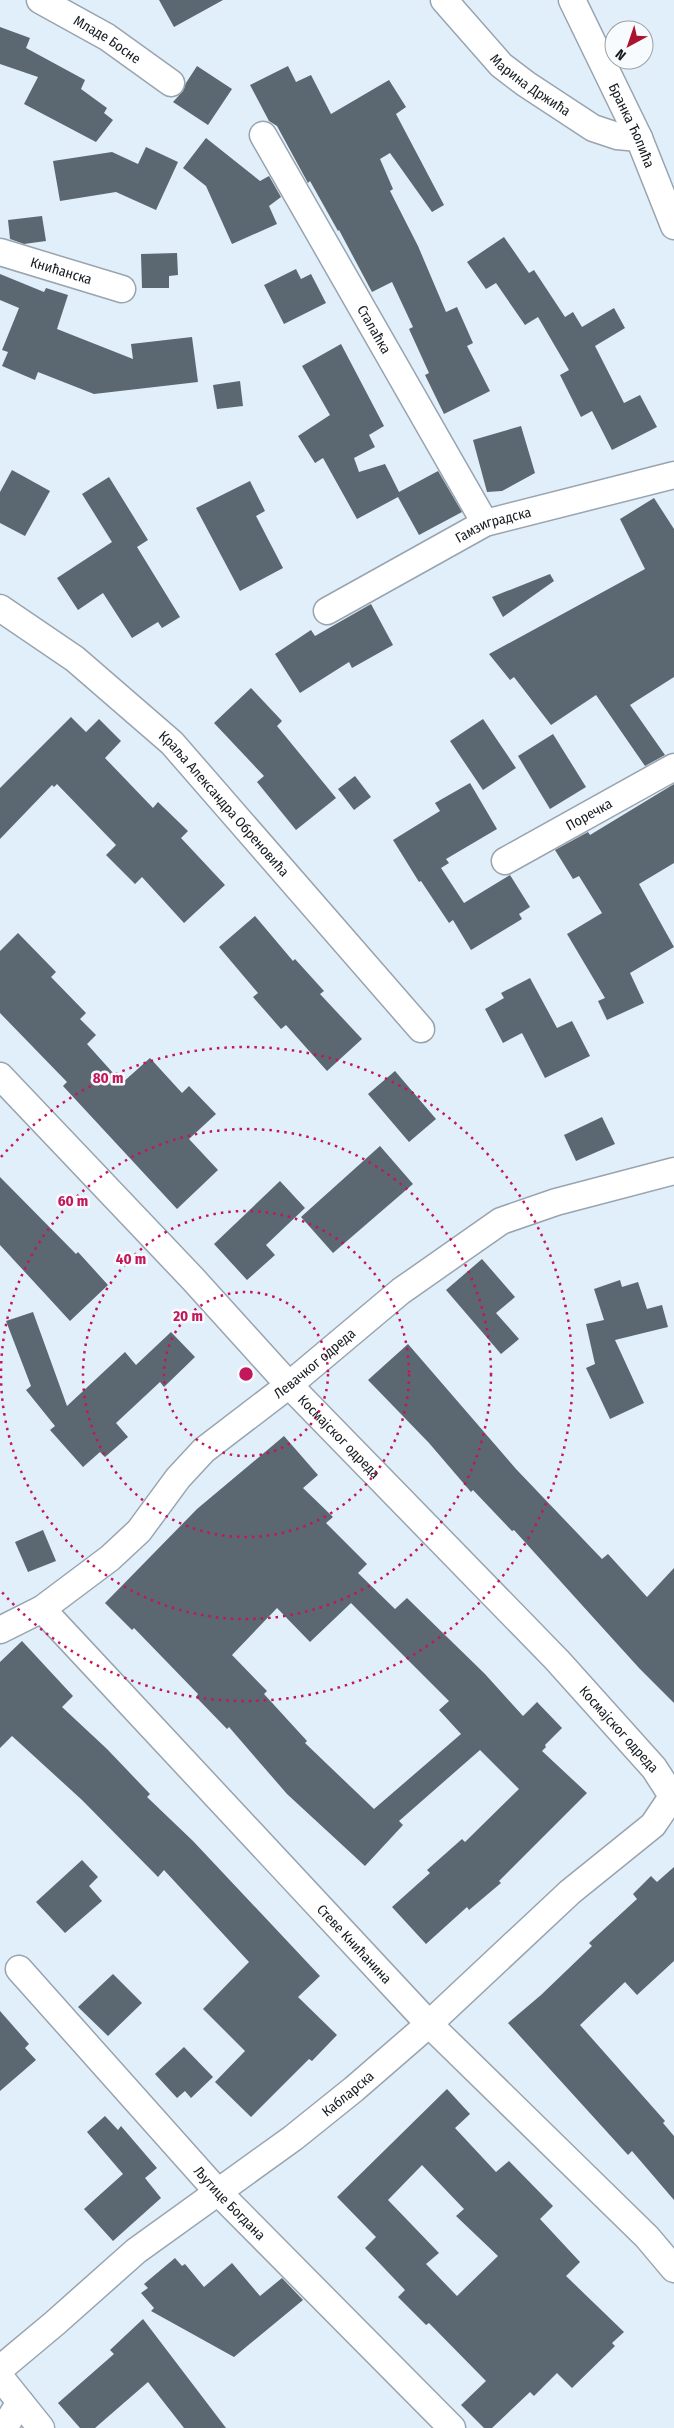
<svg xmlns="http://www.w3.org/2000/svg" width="674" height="2428" font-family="'Fira Sans Condensed',sans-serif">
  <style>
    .building { fill: #5b6771; fill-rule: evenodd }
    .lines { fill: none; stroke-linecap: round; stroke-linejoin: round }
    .minor-casing { stroke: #98a4af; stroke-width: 29 }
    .minor { stroke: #fff; stroke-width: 26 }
    .ring { fill: none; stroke: #c2185b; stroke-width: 2.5; stroke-dasharray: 2.5 5 }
    .labels { text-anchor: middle; stroke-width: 5; stroke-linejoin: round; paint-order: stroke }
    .street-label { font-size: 14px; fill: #171c20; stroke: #f8fbfd }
    .centre { fill: #c2185b; stroke: #f8fbfd; stroke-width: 2.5 }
    .ring-label { font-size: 15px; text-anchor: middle; font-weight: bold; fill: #c2185b; stroke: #f8fbfd; stroke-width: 5; stroke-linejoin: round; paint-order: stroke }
  </style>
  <rect width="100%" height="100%" fill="#e1effb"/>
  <g class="building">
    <path d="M159,0h64l-49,27z"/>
    <path d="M0,27l30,11 -4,10 59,32 -4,9 26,19 -3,5 9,7 -17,22 -72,-38 14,-27 -38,-13z"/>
    <path d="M197,66l35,23 -24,36 -35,-23 10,-11 3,-8z"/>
    <path d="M288,66l8,16 15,-7 20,39 58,-34 17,27 -10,7 48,91 -12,7 -42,-59 -10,6 13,30 -3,2 28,55 28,66 11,-5 16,36 -6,3 23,45 -46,23 -19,-39 4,-2 -20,-44 4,-2 -21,-45 -20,10 -33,-62 -1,1 -28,-50 -2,2 -31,-57 -8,-5 -19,-36z"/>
    <path d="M206,138l54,43 9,-5 12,21 -12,9 8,18 -45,20 -26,-58 -23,-18z"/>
    <path d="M146,147l32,15 -22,48 -40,-18 -56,9 -7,-40 59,-9 26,12z"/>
    <path d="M42,216l4,25 -22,3 -14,-5 -2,-19z"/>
    <path d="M504,237l25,36 5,-3 31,47 8,-5 9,15 32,-19 11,20 -30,18 29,57 16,-8 17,32 -45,23 -20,-39 -11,6 -21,-42 9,-5 -31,-53 -13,8 -29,-42 -10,6 -19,-27z"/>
    <path d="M177,253l1,22 -9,1v12h-27l-1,-34z"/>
    <path d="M296,269l5,10 10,-5 15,29 -42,21 -20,-39z"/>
    <path d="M0,274l44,18 2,-4 22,7 -11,34 76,30 -2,-15 61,-7 6,45 -104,12 -56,-22 -3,8 -33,-14 6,-14 -6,-2 17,-42 -19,-8z"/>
    <path d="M341,344l43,82 -15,9 6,12 -21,11 5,14 26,-8 14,28 39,-21 24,41 -43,23 -21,-38 -41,22 -34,-61 -8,5 -17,-27 32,-21 -28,-49z"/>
    <path d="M240,381l3,25 -26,3 -4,-24z"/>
    <path d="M521,426l14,47 -33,18 -15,1 -14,-52z"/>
    <path d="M12,470l38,21 -25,45 -25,-13v-31z"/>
    <path d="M109,477l39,63 -11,7 43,70 -18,11 -4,-6 -26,16 -29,-45 -25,17 -21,-32 55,-36 -30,-48z"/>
    <path d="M250,481l15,30 -9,5 27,52 -43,23 -44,-83z"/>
    <path d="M654,498l20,31v148l-44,28 35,50 -20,11 -49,-71 -45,30 -37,-48 -4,3 -21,-26 156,-85 -25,-50z"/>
    <path d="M550,574l4,7 -51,36 -11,-20z"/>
    <path d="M371,604l22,41 -41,23 -3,-6 -49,31 -25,-39 36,-24 4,6z"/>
    <path d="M251,688l31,33 -5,5 59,72 -40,32 -39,-48 7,-6 -50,-53z"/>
    <path d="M71,717l15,15 13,-13 22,22 -16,17 48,50 5,-6 30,29 -7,7 44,47 -41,38 -42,-46 -7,7 -29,-29 10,-10 -59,-61 -3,3 -2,-2 -52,54v-51z"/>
    <path d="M483,719l33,49 -33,22 -33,-49z"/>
    <path d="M553,734l33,53 -36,22 -32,-53z"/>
    <path d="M355,776l16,21 -17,13 -16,-21z"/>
    <path d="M470,783l27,46 -51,30 3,4 -8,5 23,35 46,-28 20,32 -11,7 3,5 -51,31 -18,-30 -4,3 -28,-42 -2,1 -26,-42 47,-29 -5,-8z"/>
    <path d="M674,784v79l-35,21 35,63 -44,26 14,30 -37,17 -9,-19 7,-3 -38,-64 35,-21 -23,-37 -6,3 -18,-29 33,-18 2,3z"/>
    <path d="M255,916l38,45 2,-2 29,32 -4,3 42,45 -35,32 -41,-46 -5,4 -28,-32 5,-4 -39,-46z"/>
    <path d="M18,933l38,39 -5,5 35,36 -6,6 16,16 -9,9 35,39 28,-25 32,35 7,-7 27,28 -27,25 29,31 -41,39 -114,-123 4,-4 -67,-69v-62z"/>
    <path d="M530,978l27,50 15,-7 18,35 -45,22 -23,-45 -19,10 -18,-34 19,-11 -3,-5z"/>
    <path d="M395,1071l41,48 -27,23 -41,-48z"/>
    <path d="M602,1117l13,27 -39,17 -12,-26z"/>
    <path d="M380,1146l33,38 -80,69 -32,-36z"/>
    <path d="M0,1177l76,77 2,-2 30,33 -38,36 -70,-76z"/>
    <path d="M280,1181l25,27 -39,37 9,10 -28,25 -33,-36z"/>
    <path d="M482,1259l33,38 -19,16 23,26 -18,15 -55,-64z"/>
    <path d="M620,1280l2,7 16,-5 9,27 15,-4 6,22 -53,13 29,63 -34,16 -24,-51 9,-4 -9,-40 18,-4 -10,-31z"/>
    <path d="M33,1312l34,94 58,-54 11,13 35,-33 24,25 -31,30 -4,-5 -44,41 12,14 -23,20 -5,-5 -17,15 -33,-37 5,-4 -29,-36 5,-4 -25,-65z"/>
    <path d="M408,1344l108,125 86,90 6,-5 39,43 27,-29v135l-35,-35 -125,-138 -2,1 -39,-41 -2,2 -42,-49 -61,-63z"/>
    <path d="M284,1436l34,39 -15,13 30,29 -7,6 41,41 -9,9 37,36 12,-11 78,76 38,42 14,-14 25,26 -17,17 1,2 -4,4 45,42 -88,88 2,2 -32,27 -2,-3 -41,37 -34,-37 38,-34 -3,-3 35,-31 3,3 54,-53 -39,-39 -81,71 4,4 -38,41 -78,-72 -58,-67 -2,2 -31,-32 2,-3 -64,-66 -2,2 -27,-27 92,-94zM351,1603l98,98 -10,9 22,24 -87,75 -69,-66 2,-2 -43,-47 3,-3 -35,-36 45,-47 33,34z"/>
    <path d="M43,1530l13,31 -28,11 -13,-30z"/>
    <path d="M22,1641l51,55 -11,11 45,42 43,45 -3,3 46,44 127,135 -22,21 39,38 -25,26 -3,-2 -58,58 -36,-35 30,-31 -42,-42 46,-47 -85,-92 -6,7 -76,-77 -70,-64 -12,12v-86z"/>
    <path d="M82,1860l16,17 -9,9 13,15 -37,32 -29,-31z"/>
    <path d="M674,1867v94l-37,34 -12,-13 -45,43 85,96 -2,2 11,13v64l-42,-49 -4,4 -120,-132 33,-28 51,-49 -3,-3 48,-44 -4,-5 18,-18 6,6z"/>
    <path d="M113,1974l29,29 -34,33 -30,-29z"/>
    <path d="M0,2011l29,33 -4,4 11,12 -36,31z"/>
    <path d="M184,2047l29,30 -22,21 -6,-7 -8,7 -22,-24z"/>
    <path d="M447,2089l23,25 -15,14 41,44 13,-11 44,45 -13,13 40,43 -14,14 58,56 -12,11 3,3 -43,42 -15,-15 -23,23 -4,-4 -38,36h-8l-23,-23 25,-24 -57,-58 -3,2 -28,-28 7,-7 -40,-42 11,-11 -39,-40zM422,2165l42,44 -8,7 42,40 -41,40 -31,-32 13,-11 -51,-53z"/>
    <path d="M105,2116l13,14 3,-4 36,42 -12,10 16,20 -48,43 -29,-32 39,-35 -36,-42z"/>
    <path d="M175,2258l7,8 3,-2 19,23 28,-24 28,33 22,-18 21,22 -69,57 -83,-46 3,-3 -13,-15 7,-5 -4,-4z"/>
    <path d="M143,2319l83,109h-42l-36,-46 -53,46h-15l-22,-25 56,-49 -4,-4z"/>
  </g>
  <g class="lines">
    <defs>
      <g id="minor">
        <path id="s1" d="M40,0l67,37 64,46"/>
        <path id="s2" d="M444,0l57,65 25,19 67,44 24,8 22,2"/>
        <path id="s3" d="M572,0l67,138 35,88"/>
        <path id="s4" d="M263,135l222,388"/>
        <path id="s5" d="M0,252l122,37"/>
        <path id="s6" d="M0,608l75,51 97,84 249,286"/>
        <path id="s7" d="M327,611l158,-88 189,-48"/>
        <path id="s8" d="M505,861l169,-94"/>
        <path id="s9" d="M0,1076l193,203 96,106 268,275 97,108 20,31"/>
        <path id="s10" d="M42,1609l387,415 218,213 27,32"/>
        <path id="s11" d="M0,1630l42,-21 68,-51 29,-27 39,-53 26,-28 85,-65 112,-94 100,-70 55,-19 118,-31"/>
        <path id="s12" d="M19,1969l198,222 235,237"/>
        <path id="s13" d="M0,2369l55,-46 81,-72 157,-113 61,-49 75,-65 141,-132 83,-67 21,-31"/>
        <path d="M0,2377l41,51"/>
        <path d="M4,2428l16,-26"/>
      </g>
    </defs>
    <use href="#minor" class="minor-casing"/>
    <use href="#minor" class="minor"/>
  </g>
  <g class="ring">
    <circle cx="246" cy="1374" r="82"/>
    <circle cx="246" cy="1374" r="163"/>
    <circle cx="246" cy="1374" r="245"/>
    <path d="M1 1157A327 327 0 1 1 1 1591"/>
  </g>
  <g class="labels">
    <g class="street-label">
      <text dy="5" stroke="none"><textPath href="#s1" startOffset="78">Младе Босне</textPath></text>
      <text dy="5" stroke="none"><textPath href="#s2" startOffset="122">Марина Држића</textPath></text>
      <text dy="5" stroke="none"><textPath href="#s3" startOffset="139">Бранка Ћопића</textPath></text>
      <text dy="5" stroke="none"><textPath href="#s5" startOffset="64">Книћанска</textPath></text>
      <text dy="5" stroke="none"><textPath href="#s4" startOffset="224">Сталаћка</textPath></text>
      <text dy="5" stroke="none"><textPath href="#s7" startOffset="188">Гамзиградска</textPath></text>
      <text dy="5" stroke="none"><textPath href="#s6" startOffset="299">Краља Александра Обреновића</textPath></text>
      <text dy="5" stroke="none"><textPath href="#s8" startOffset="96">Поречка</textPath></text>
      <text dy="5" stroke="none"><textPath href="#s11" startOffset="416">Левачког одреда</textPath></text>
      <text dy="5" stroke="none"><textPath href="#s9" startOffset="495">Космајског одреда</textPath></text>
      <text dy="5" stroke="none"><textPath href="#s9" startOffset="900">Космајског одреда</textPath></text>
      <text dy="5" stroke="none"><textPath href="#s10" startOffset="458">Стеве Книћанина</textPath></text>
      <text dy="5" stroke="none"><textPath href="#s13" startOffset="444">Кабларска</textPath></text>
      <text dy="5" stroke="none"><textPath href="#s12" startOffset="315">Љутице Богдана</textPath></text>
    </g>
  </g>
  <circle cx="246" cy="1374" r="8" class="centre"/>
  <g class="ring-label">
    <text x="108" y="1083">80 m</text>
    <text x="73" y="1206">60 m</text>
    <text x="131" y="1264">40 m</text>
    <text x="188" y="1321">20 m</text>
  </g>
  <g transform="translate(629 45) rotate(220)"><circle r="24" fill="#f8fbfd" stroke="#9ea2a5"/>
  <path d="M0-4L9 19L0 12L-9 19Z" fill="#aa142f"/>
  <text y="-8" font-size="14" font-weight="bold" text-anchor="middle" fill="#171c20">N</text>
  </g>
</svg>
